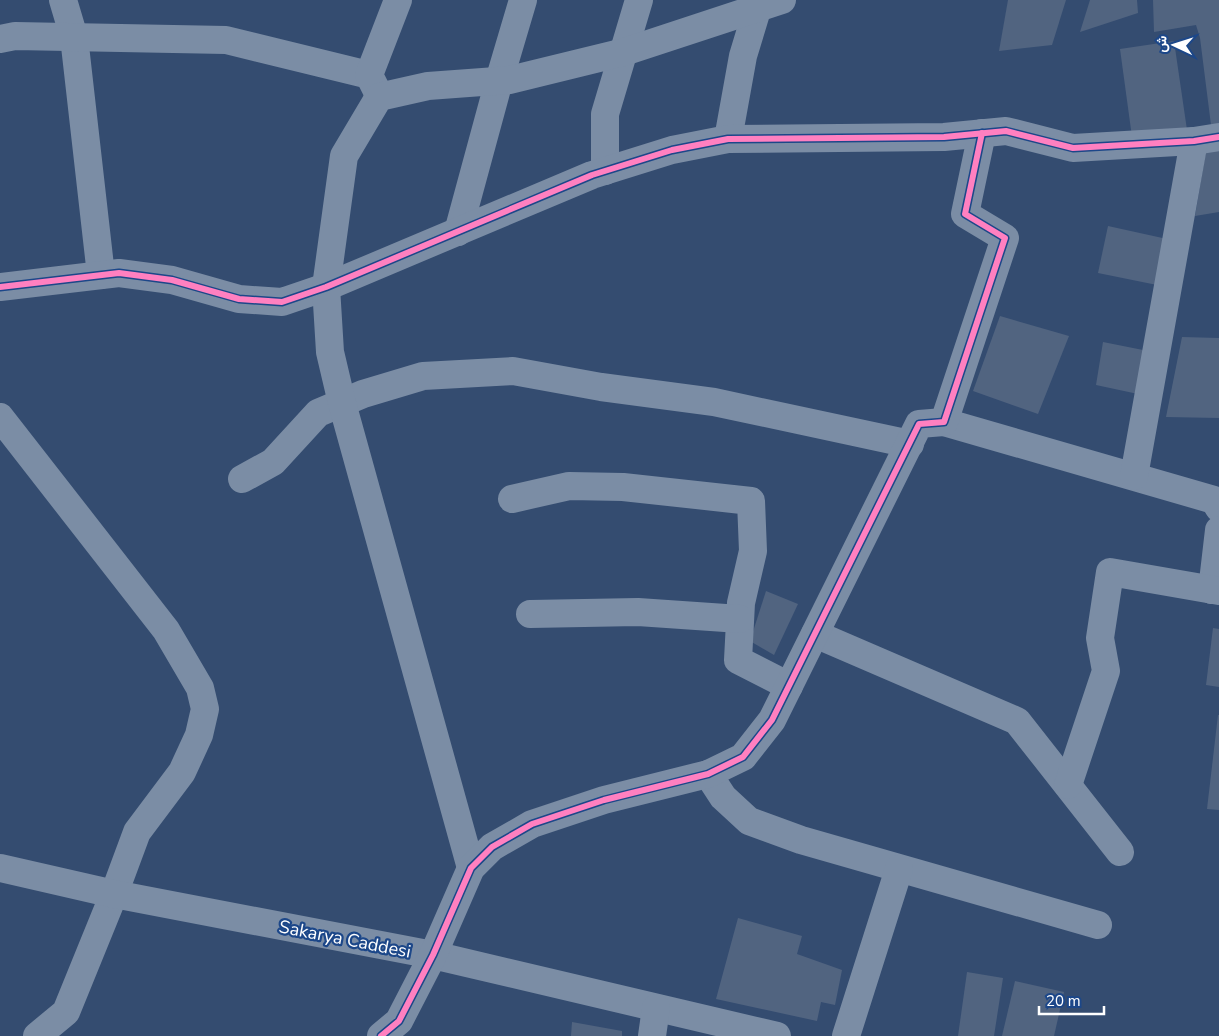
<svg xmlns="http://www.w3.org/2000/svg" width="1219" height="1036" font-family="'Nunito Sans',Vazirmatn,sans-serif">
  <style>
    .building { fill: #516480 }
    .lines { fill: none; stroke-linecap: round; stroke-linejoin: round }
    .minor { stroke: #7b8da5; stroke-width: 28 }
    .cycleway-casing { stroke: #1c4789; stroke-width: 9 }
    .cycleway { stroke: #ff80c0; stroke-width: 6 }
    .labels { text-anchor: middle; stroke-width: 4.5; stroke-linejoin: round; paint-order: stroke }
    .street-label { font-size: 18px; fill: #fff; stroke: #1c4789 }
  </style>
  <rect width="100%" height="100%" fill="#344c70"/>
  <g class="building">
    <path d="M1008,0h58l-14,45 -53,6z"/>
    <path d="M1090,0h47l1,13 -58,19z"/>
    <path d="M1153,0h66v124l-8,1 -11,-87 -4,-13 -42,7z"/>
    <path d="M1174,41l13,89 -55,7 -12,-88z"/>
    <path d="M1219,149v63l-24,4 11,-65z"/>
    <path d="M1108,226l59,13 -10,46 -59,-12z"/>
    <path d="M1000,316l69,20 -31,78 -65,-23z"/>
    <path d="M1182,337l37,1v80l-53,-1z"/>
    <path d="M1103,342l45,9 -10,43 -42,-9z"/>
    <path d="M766,591l32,13 -24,51 -24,-14z"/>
    <path d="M1213,628l6,1v58l-13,-2z"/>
    <path d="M1218,715h1v95l-12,-1z"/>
    <path d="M738,918l64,18 -5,18 45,16 -7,35 -14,-3 -4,19 -101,-22z"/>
    <path d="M967,972l36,6 -9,58h-36z"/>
    <path d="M1015,981l49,11 -10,44h-52z"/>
    <path d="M572,1022l50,9v5h-51z"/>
  </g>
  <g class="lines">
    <g class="minor">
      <path d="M63,0l11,37 27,238"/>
      <path d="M0,39l15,-3 211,4 143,35"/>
      <path d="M377,91l-8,-16 29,-75"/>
      <path d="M728,139l15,-83 17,-56"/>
      <path d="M605,171v-57l34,-114"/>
      <path d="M458,232l41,-151 24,-81"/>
      <path d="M0,287l119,-14 53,7 67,19 43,3 44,-15 266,-112 80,-25 56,-11 216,-2 62,-6 67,17 121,-7 25,-4"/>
      <path d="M0,417l166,213 34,58 5,21 -6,26 -17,37 -45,60 -23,62 -48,118 -29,24"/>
      <path d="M944,422l270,78 5,8"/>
      <path d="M1134,476l60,-335"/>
      <path d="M242,479l31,-17 45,-49 45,-19 60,-18 90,-5 88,16 113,15 196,42"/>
      <path d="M512,499l57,-13 54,1 128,14 2,50 -12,52 -3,57 51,26"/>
      <path d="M1212,590l7,-60"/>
      <path d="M530,614l108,-2 102,7"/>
      <path d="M815,634l202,87 103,131"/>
      <path d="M708,774l15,23 26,24 52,19 297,85"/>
      <path d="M1068,785l38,-114 -6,-33 10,-66 109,19"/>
      <path d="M0,868l114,26 319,61 344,81"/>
      <path d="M471,868l-129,-465 -12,-51 -4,-65 18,-131 35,-59 49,-11 82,-6 114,-28 158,-52"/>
      <path d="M381,1036l18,-15 34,-66 38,-87 21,-21 40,-23 72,-24 104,-26 35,-17 29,-37 147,-296 25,-2 61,-184 -40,-24 17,-81"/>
      <path d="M652,1036l4,-28"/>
      <path d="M846,1036l53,-167"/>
    </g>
    <defs>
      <g id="cycleway">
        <path d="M0,287l119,-14 53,7 67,19 43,3 44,-15 266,-112 80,-25 56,-11 216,-2 62,-6 67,17 121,-7 25,-4"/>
        <path d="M381,1036l18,-15 34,-66 38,-87 21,-21 40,-23 72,-24 104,-26 35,-17 29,-37 147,-296 25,-2 61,-184 -40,-24 17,-81"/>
      </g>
    </defs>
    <use href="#cycleway" class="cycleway-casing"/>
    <use href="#cycleway" class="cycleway"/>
  </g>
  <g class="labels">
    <g class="street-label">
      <text transform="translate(345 939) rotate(11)" y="6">Sakarya Caddesi</text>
    </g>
  </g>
  <g transform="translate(1174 45) rotate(274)" stroke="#1c4789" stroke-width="4" paint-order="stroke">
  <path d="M0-4L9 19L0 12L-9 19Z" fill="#ffffff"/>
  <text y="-8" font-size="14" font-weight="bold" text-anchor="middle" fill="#ffffff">ش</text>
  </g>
  <path d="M1039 1006v8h65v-8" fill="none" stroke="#ffffff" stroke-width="2.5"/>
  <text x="1046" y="1006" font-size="15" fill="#ffffff" stroke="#1c4789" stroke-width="4" paint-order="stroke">20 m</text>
</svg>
